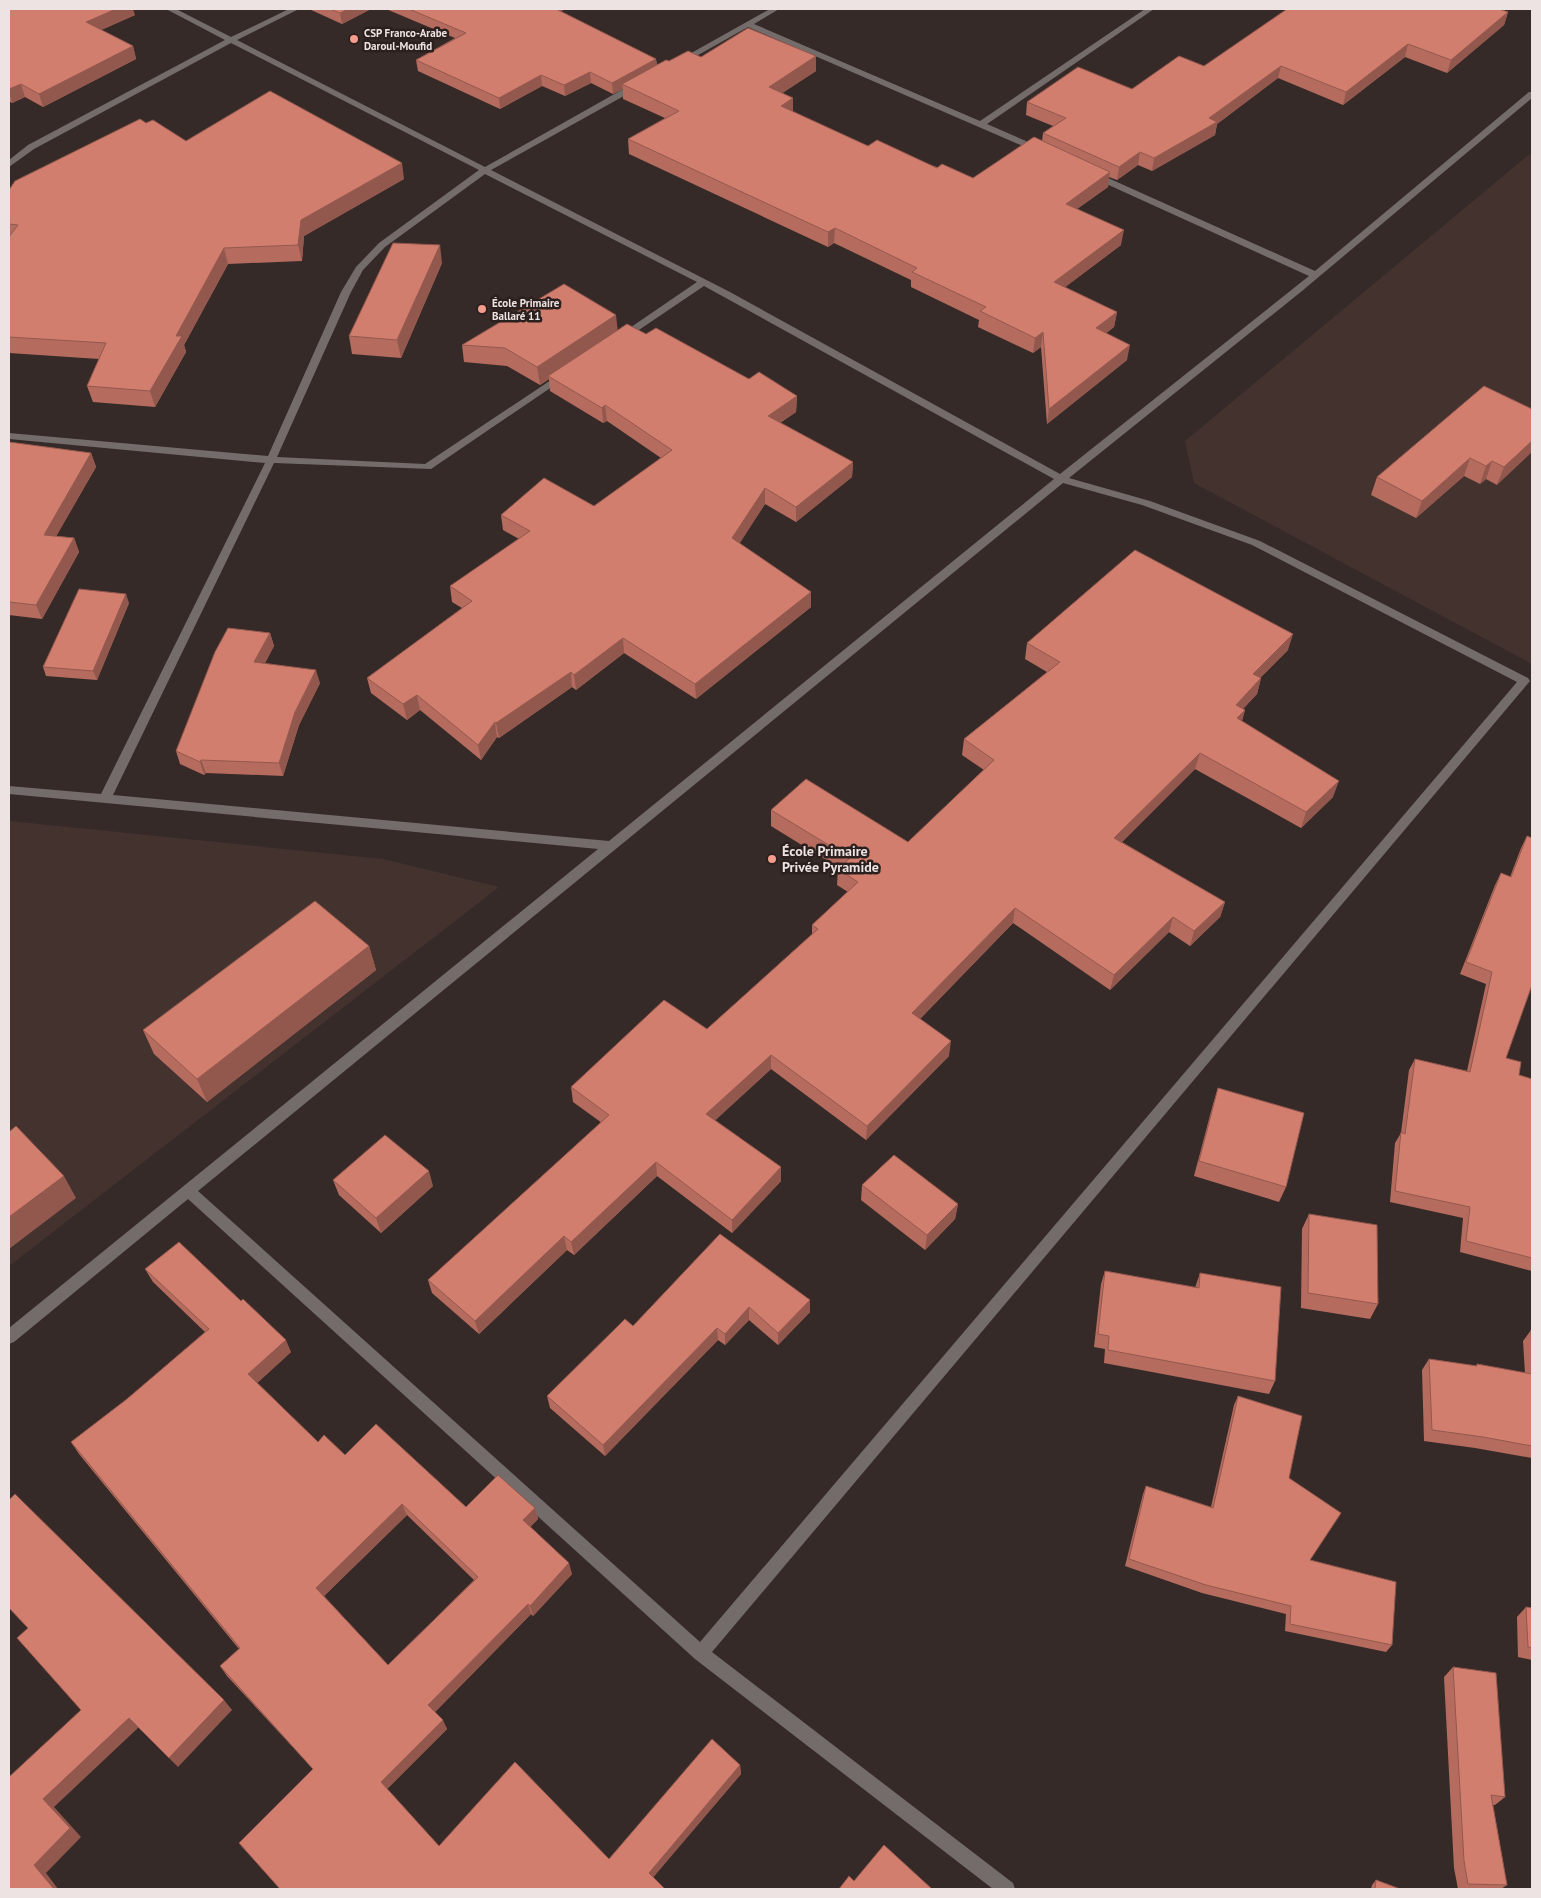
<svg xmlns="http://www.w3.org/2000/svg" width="1541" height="1898" font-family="'PT Sans',sans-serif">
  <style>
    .built { fill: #44322f }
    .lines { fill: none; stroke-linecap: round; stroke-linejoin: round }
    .minor { fill: #736c6b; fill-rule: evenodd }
    .wall { fill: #b56c5f; fill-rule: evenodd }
    .shaded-wall { fill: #93584d }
    .building { fill: #d27e6e; stroke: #93584d; fill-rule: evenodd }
    .poi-dot { fill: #f49d8d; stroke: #2c201e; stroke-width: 2 }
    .labels { text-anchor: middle; stroke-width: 5; stroke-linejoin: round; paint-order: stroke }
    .far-poi-label { font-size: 11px; font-weight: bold; fill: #ece3e2; stroke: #2c201e; text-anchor: start }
    .poi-label { font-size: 14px; font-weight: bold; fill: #ece3e2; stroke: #2c201e; text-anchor: start }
  </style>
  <rect width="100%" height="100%" fill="#362a28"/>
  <g class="built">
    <path d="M1532,152v512l-338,-181 -9,-42z"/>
    <path d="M9,821l374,38 116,28 -490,379z"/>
  </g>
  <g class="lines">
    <g class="minor">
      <path d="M166,9h10l55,28 58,-28h10l-62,31 248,127 149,-84h6v4l-149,83 239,122 330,182 249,-198 -218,-99v-4h6l218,98 214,-179h3v6l-230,193 -233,187 81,23 110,40 268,137 2,3 -818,971 301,231 2,6h-22l-298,-230 -507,-460 -174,143 -5,2v-16l589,-479 -589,-55v-8l92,8 164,-331 -256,-24v-6l259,23 73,-164 15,-25 23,-24 100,-73 -248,-127 -197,106 -25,18v-7l19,-15 197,-105zM485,174l212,108 -79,54v4h6l80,-54 350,193 -445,362 -496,-46 161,-332 157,6 137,-93 -2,-2h-6l-135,90 -148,-7 74,-165 12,-22 22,-23zM1063,483l79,22 110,40 265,137 -817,960 -502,-451z"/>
      <path d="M770,9h9l-25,15 226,97 165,-112h9l-167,115 55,24 1,2 -4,3 -291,-126 -64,36 -7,-2z"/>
    </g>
  </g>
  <g class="wall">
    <path d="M9,9l126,6 -34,15 32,16 3,13 -93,48 -18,-10 -13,6 -3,-2z"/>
    <path d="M309,9h62l-29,15z"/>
    <path d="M386,9h180l-6,2 96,48 1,6 12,-4 32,-4 115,-1v15l-34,22 11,19 75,34 105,32 69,-37 1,-8 10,-7 -27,-11 1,-13 105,-13 72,-23 299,-56 5,2 -4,13 -57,48 -42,-16 -62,48 -65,-27 -61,46 -2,11 -63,36 -14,-6 -21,15 -8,-3 -1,10 -31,22 44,36 -56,42 52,25 -3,15 -8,6 21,27 -80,64 -6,-77 -8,6 -55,-26 1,-7 -68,-33v-7l-77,-37 -6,4 -199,-93 -1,-15 37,-21 -42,-19v-10l-10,5 -22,-11 -26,13 -23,-10 -42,23 -82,-38 -2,-11 39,-22z"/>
    <path d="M146,123l40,18 218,38 -100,57 -2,25 -74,3 -44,81 2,7 -31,55 -62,-5 -6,-16 12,-27 -90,-6v-163z"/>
    <path d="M442,263l-41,95 -49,-4 -3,-18z"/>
    <path d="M617,330l29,4 103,45 48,17 -1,16 -16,11 73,39 -1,15 -56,45 -31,-18 -26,39 72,49v15l-115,92 -72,-46 -48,37 -4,-3 -73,51 -2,-1 -16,23 -61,-50 -13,10 -36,-27 -4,-15 95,-70 -10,-6 -2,-16 69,-47 -16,-9 -2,-15 93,-9 67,-48 -54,-37 -4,2 -53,-32 -1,-12 -9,6 -33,-19 -43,-4 -2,-17z"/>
    <path d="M1532,409l-35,76 -11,-6 -6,5 -16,-8 -48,42 -45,-23 6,-18z"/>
    <path d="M9,442l82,11 5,14 -40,69 18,2 5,14 -37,67 -33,-4z"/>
    <path d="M129,603l-32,77 -51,-4 -3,-9z"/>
    <path d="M270,633l4,13 -9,17 55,20 -21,42 -16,51 -77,-3 -2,2 -24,-11 -4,-13z"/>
    <path d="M1027,643l261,7 -28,28h1l-4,16 -14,15 2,1 -3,11 91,76 -32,31 -106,-59 -73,73 103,60 -5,15 -30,29 -21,-14 -59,58 -97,-67 -93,96 29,37 -83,84 -95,-71 -56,51 66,47v14l-49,52 -75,-57 -83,79 -7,-5 -88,84 -47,-41 -4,-13 174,-157 -29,-21 -2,-15 136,-58 105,-95v-9l36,-33 -11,-7 1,-16 1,-1 -68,-42v-16l137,32 76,-72 -22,-15 2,-16 83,-67 -22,-13z"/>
    <path d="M1527,836l-21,222 13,17 13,4v192l-72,-19 3,-34 -73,-16 5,-59 6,-10 8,-63 6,-11 52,12 19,-87 -26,-10 35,-89 6,-12 9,4 11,-29z"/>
    <path d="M369,946l7,24 -169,132 -53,-48 -11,-24z"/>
    <path d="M1218,1088l68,99 -7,15 -85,-26 19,-72z"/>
    <path d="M333,1180l100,6 -52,47 -42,-38z"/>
    <path d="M862,1185l96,19 -3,15 -30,31 -64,-50z"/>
    <path d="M1309,1214l69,90 -8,15 -69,-11 1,-79z"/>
    <path d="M720,1234l90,66v12l-32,33 -29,-25 -24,25 -7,-5 -113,116 -55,-48 -3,-12 86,-70z"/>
    <path d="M145,1269l146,83 -34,31 61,59 27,13 121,52 69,1 3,11 -8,8 42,47 -39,42 -2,-2 -96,98 12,17 -60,60 52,57 170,13 131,-94 1,9 -88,103 -373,12 33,-120 -86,-93 -7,-10 19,-17 -160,-195 -8,-12 56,-43 78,-67 -52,-50zM407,1515l67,65 -86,85 -64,-69z"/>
    <path d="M1105,1271l90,17 5,-15 75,108 -6,13 -165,-31 1,-14 -11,-2 7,-63z"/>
    <path d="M1531,1330h1v128l-57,-10 -51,-7 -2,-71 7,-11 47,7 1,-2 48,9 -2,-32z"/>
    <path d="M1238,1396l51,82 21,82 82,85 -6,7 -101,-21 1,-17 -84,-21 -77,-27 18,-72 3,-8 65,21 23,-102z"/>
    <path d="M1526,1607l6,1v52l-14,-3 -1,-40z"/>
    <path d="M1453,1667l52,130 -10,8h-2l14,80 -6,4h-43l-4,-21 -10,-191z"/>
    <path d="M1376,1880l24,9h-29l1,-4z"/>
  </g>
  <g class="shaded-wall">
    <path d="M116,9h17l2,6 -45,20 -4,-13z"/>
    <path d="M348,9h23l-29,15 -2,-11z"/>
    <path d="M549,9h17l-16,7z"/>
    <path d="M1508,12l-4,13 -57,48 4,-13z"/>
    <path d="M1408,44l-3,13 -62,48 3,-13z"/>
    <path d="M133,46l3,13 -93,48 -4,-13z"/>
    <path d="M816,56v15l-47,31v-15z"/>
    <path d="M656,59l1,11 -35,14 1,5 -10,5 -1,-11z"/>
    <path d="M1281,66l-3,12 -61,46 -2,11 -63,36 2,-13z"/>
    <path d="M590,72l1,11 -26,13 -1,-11z"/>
    <path d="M541,75l1,11 -42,23 -1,-11z"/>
    <path d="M21,84l4,13 -13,6 -3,-11v-3z"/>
    <path d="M793,98v15l-12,-7z"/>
    <path d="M1140,152l-2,13 -21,15 2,-13z"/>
    <path d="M402,163l2,16 -100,57 -2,25 -4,-16 3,-25z"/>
    <path d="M1110,172l-2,15 -44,31 2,-14z"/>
    <path d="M835,228l-1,15 -6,4v-15z"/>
    <path d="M1124,230l-3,15 -69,52 2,-15z"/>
    <path d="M440,245l2,18 -41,95 -4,-18z"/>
    <path d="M224,248l4,16 -44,81 2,7 -31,55 -5,-16 26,-55z"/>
    <path d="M1117,312l-3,15 -21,17 3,-16z"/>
    <path d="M616,315l2,18 -70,43 1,3 -9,6 -3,-18z"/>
    <path d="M1043,332l-2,15 -8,6 2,-15z"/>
    <path d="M1130,345l-3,15 -80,64 2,-15z"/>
    <path d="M797,396l-1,16 -28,19v-15z"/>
    <path d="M605,405l2,16 -4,2 -1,-15z"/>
    <path d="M1532,441v11l-35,33 7,-18z"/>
    <path d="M91,453l5,14 -47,82 -5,-14z"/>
    <path d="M1470,458l-6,18 -48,42 6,-17z"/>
    <path d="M1492,461l-6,18 -6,5 6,-18z"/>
    <path d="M853,462l-1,15 -56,45v-15z"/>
    <path d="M765,488v16l-32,50 -1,-16z"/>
    <path d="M74,538l5,14 -37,67 -6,-14z"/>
    <path d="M811,592v15l-115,92 -1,-15z"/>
    <path d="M126,594l3,9 -32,77 -4,-9z"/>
    <path d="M270,633l4,13 -16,29 -4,-13z"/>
    <path d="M1293,634l-5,16 -40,40 5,-16z"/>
    <path d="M623,638l1,15 -48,37 -2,-15z"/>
    <path d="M316,670l4,13 -21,42 -16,51 -4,-13 16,-51z"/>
    <path d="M571,672l1,15 -73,51 -3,-15z"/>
    <path d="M1261,678l-4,16 -26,27 5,-16z"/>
    <path d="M417,695l3,15 -13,10 -4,-16z"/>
    <path d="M1245,710l-5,16 -3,-8z"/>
    <path d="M495,722l2,15 -16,23 -3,-15z"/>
    <path d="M1200,753l-5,16 -84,84 3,-15z"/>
    <path d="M201,760l5,13 -2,2 -4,-13z"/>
    <path d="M1339,781l-6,16 -32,31 5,-16z"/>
    <path d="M1225,902l-5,15 -30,29 4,-15z"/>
    <path d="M1015,908l-2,15 -102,105 1,-15z"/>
    <path d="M1173,917l-4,15 -59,58 4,-15z"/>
    <path d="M369,946l7,24 -169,132 -10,-23z"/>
    <path d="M951,1041l-2,15 -83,84 1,-14z"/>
    <path d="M771,1055v14l-64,59 -1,-14z"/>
    <path d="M656,1162l1,14 -83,79 -3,-13z"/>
    <path d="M781,1167v14l-49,52v-13z"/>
    <path d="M429,1171l4,15 -52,47 -5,-15z"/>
    <path d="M64,1176l12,22 -67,51v-32z"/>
    <path d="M958,1204l-3,15 -30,31 2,-15z"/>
    <path d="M564,1236l3,14 -88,84 -4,-13z"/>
    <path d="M810,1300v12l-32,33v-12z"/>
    <path d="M749,1307v13l-24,25v-11z"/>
    <path d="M717,1328l1,12 -113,116 -2,-11z"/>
    <path d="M286,1340l5,12 -37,34 -6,-12z"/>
    <path d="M402,1504l5,11 -85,83 -6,-10z"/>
    <path d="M535,1508l3,11 -12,12 -3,-11z"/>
    <path d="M569,1563l3,11 -39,42 -3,-10z"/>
    <path d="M528,1604l3,10 -98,100 -5,-9z"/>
    <path d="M224,1700l8,10 -54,57 -9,-9z"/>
    <path d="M129,1718l10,9 -85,80 27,30 -35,36 12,16h-4l-20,-24 9,-66z"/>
    <path d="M443,1720l4,9 -61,61 -5,-8z"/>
    <path d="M740,1765l1,9 -90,106 -2,-7z"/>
  </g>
  <g class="building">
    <path d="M9,9h107l-30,13 47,24 -94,48 -18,-10 -12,5z"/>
    <path d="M330,9h18l-8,4z"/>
    <path d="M409,9h147l100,50 -44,24 -22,-11 -26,13 -23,-10 -42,23 -83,-38 50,-27z"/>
    <path d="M1287,9h212l9,3 -57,48 -43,-16 -62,48 -65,-26 -72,52 8,4 -63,36 -14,-6 -21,15 -76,-34 23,-15 -39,-16 51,-35 54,22 47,-33 25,10z"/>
    <path d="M748,28l68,28 -47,31 24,11 -12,8 87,40 9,-6 60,28 5,-4 31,14 61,-41 76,35 -44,32 58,26 -70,52 63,30 -21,16 34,17 -81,64 -6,-77 -8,6 -55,-27 6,-4 -74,-35 5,-4 -82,-40 -7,4 -200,-93 51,-28 -57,-27 44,-24 3,1 19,-10 13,6z"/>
    <path d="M270,91l132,72 -101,57 -3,25 -74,3 -48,88h6l-32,55 -63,-5 19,-43 -97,-6v-100l9,-12 -9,-1v-34l6,-9 125,-62 6,4 7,-3 33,21z"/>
    <path d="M393,243l47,2 -43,95 -48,-4z"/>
    <path d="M564,284l52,31 -79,52 -32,-19 -43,-3z"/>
    <path d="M627,324l19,10 10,-6 93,51 10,-7 38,24 -29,20 85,46 -57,45 -31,-19 -33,50 79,54 -116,92 -72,-46 -49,37 -3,-3 -75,51 -1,-1 -17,23 -61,-50 -14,9 -36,-26 105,-77 -22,-15 80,-55 -29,-16 43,-37 50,28 78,-56 -67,-45 -3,3 -54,-32z"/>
    <path d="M1484,386l48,23v32l-28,26 -12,-6 -6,5 -16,-8 -48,43 -45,-24z"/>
    <path d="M9,442l82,11 -47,82 30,3 -38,67 -27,-3z"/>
    <path d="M1135,550l158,84 -40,40 8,4 -25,27 9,5 -8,8 102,63 -33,31 -106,-59 -86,85 111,64 -31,29 -21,-14 -59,58 -99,-67 -103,105 39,28 -84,85 -96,-71 -65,59 75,53 -49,53 -76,-58 -85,80 -7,-6 -89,85 -47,-41 181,-165 -38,-28 93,-87 43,29 111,-100 -6,-4 46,-43 -20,-13 12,-11 -79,-48 35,-31 102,63 86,-82 -30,-21 96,-77 -33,-19z"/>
    <path d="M79,589l47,5 -33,77 -50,-4z"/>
    <path d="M228,628l42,5 -16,29 62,8 -21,42 -16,51 -78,-3 -1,2 -24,-11 39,-99z"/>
    <path d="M1527,836l5,2v147l-26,73 15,4 -2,13 13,4v179l-66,-17 4,-34 -75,-16 6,-59 4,2 10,-75 55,13 22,-100 -26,-10 35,-89 10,4z"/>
    <path d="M315,901l54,45 -172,133 -54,-49z"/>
    <path d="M1218,1088l86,25 -18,74 -87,-26z"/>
    <path d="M16,1126l48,50 -55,41v-85z"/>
    <path d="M385,1135l44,36 -53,47 -43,-38z"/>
    <path d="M894,1155l64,49 -31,31 -65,-50z"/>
    <path d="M1309,1214l68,11 1,79 -70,-11z"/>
    <path d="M720,1234l90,66 -32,33 -29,-26 -24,27 -8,-6 -114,117 -56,-49 78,-77 8,7z"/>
    <path d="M179,1242l62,59 2,-2 43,41 -38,34 70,68 6,-7 21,20 31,-31 90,83 32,-32 37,33 -12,12 46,43 -39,43 -2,-2 -100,101 15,15 -62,62 58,64 76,-84 94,97 103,-120 28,26 -91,108 16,16h-385l-41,-46 74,-74 -93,-103 20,-18 -169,-206 56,-43 82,-70 -64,-60zM402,1504l76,73 -90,88 -72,-77z"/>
    <path d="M1105,1271l94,17 1,-15 81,14 -6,94 -167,-31 1,-14 -11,-2z"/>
    <path d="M1531,1330h1v21z"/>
    <path d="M1429,1359l48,7v-2l55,10v72l-49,-9 -51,-7z"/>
    <path d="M1238,1396l64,20 -13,62 52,35 -31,47 86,22 -4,63 -102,-21 1,-18 -85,-21 -77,-26 17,-73 67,22z"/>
    <path d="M15,1494l209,206 -55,58 -40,-40 -86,81 27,29 -36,37 20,24h-45v-112l72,-67 -64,-72 11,-10 -19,-20v-108z"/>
    <path d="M1526,1607l6,1v40l-4,-1z"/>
    <path d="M1453,1667l43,6 9,124 -14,-2 16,90 -39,-1 -4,-23z"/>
    <path d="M884,1845l48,44h-93l10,-13 5,5z"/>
    <path d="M1376,1880l24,9h-25z"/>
  </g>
  <g class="poi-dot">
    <circle cx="354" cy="39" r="5"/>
    <circle cx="482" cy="309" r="5"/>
    <circle cx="772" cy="859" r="5"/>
  </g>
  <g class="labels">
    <g class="far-poi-label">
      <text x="364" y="37">CSP Franco-Arabe<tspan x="364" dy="13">Daroul-Moufid</tspan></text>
      <text x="492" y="307">École Primaire<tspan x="492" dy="13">Ballaré 11</tspan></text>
    </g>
    <g class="poi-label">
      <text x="782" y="856">École Primaire<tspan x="782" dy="16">Privée Pyramide</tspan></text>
    </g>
  </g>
  <rect width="1541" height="1898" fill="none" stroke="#ece3e2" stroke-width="20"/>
</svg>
